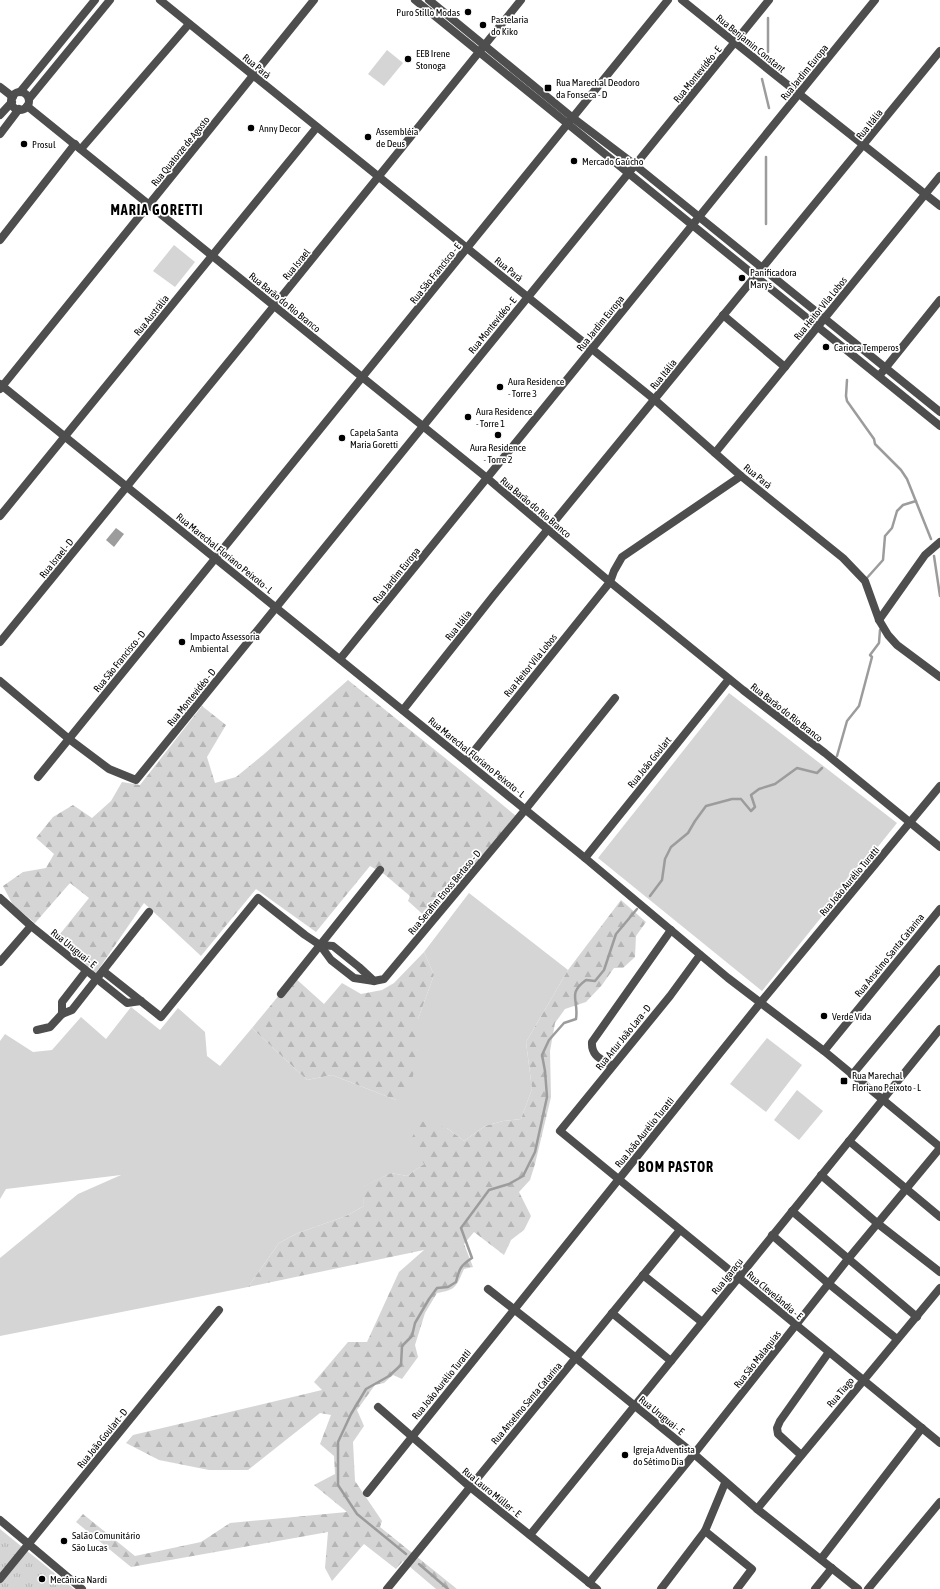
<svg xmlns="http://www.w3.org/2000/svg" width="940" height="1589" font-family="'Asap Condensed',sans-serif">
  <style>
    .grass { fill: #d5d5d5 }
    .forest { fill: url(#forest-firs) }
    .park { fill: url(#park-tufts) }
    .water { fill: #9c9c9c }
    .lines { fill: none; stroke-linecap: round; stroke-linejoin: round }
    .stream { stroke: #9c9c9c; stroke-width: 2.5 }
    .minor { stroke: #4e4e4e; stroke-width: 8 }
    .tertiary { stroke: #4e4e4e; stroke-width: 8 }
    .poi-dot { fill: #000; stroke: #fff; stroke-width: 1.5 }
    .labels { text-anchor: middle; stroke-width: 3.5; stroke-linejoin: round; paint-order: stroke }
    .poi-label { font-size: 10px; fill: #000; stroke: #fff; text-anchor: start }
    .street-label { font-size: 10px; fill: #000; stroke: #fff }
    .district-label { font-size: 14px; font-weight: bold; letter-spacing: 1px; fill: #000; stroke: #fff }
  </style>
  <defs>
    <pattern id="forest-firs" width="22" height="20" patternUnits="userSpaceOnUse"><rect width="22" height="20" fill="#d5d5d5"/><path d="M5 1l3.5 6h-7zM16 11l3.5 6h-7z" fill="#b5b5b5"/></pattern>
    <pattern id="park-tufts" width="24" height="20" patternUnits="userSpaceOnUse"><rect width="24" height="20" fill="#d5d5d5"/><path d="M3 7l-1-3M5 7V3M7 7l1-3M15 17l-1-3M17 17v-4M19 17l1-3" fill="none" stroke="#b5b5b5"/></pattern>
  </defs>
  <rect width="100%" height="100%" fill="#fff"/>
  <g class="grass">
    <path d="M387,50l16,13 -19,23 -16,-12z"/>
    <path d="M174,245l21,17 -20,25 -22,-16z"/>
    <path d="M729,693l168,130 -135,168 -164,-133z"/>
    <path d="M469,893l99,77 -42,72 6,47 -11,30 -18,2 -18,5 -21,15 -17,-13 -23,36 -17,12 -16,-3 -28,14 1,19 -18,10 -48,17 -19,10 -31,44 -248,49v-78l78,-64 43,-19 -115,14 -6,10v-158l5,-7 28,18 19,-2 29,-33 25,22 25,-32 29,23 18,-22 27,24 2,24 13,10 32,-38 55,52 25,-5 64,25 22,-51v-30l16,-44 -10,-23z"/>
    <path d="M767,1038l35,27 -36,47 -36,-28z"/>
    <path d="M797,1090l26,21 -24,29 -25,-20z"/>
  </g>
  <g class="forest">
    <path d="M348,680l117,94 51,42 -88,103 -20,-18 2,-5 -26,-22 -14,-8 -54,66 -60,-43 -55,67 -57,-53 -48,70 -40,-34 33,-41 -19,-15 -35,40 -22,-18 -10,-19 20,-14 23,-4 8,-14 -18,-16 17,-21 20,-12 19,13 19,-17 11,-19 18,3 62,-79 24,19 -19,32 8,26 21,-6 27,-22z"/>
    <path d="M621,900l25,22 -10,14 -1,21 -12,11h-9l-12,17 -16,17 -21,7 -10,14 -5,28 1,46 -16,67 -5,16 -11,12 12,24 -7,14 -13,10 -7,15 -30,-23 -10,12 9,23 -9,2c-8,18 -8,21 -27,24l-12,20 -10,32 3,12 -16,22 -9,-4 -9,8 -9,2 -18,25 7,16 -11,16 2,39 27,40 -2,6 77,62h-21l-33,-28 -7,8 -32,-25 -32,37 -7,-13 3,-36 -197,35 -55,-45 7,-8 52,42 66,-14 29,-19 117,-11 -33,-27 21,-11 -1,-18 -14,-12 11,-29 -11,-2 -72,57h-39l-50,-10 -33,-17 7,-8 189,-45 -8,-8 34,-40h19l32,-70 25,-22 -176,37 31,-44 19,-10 48,-17 18,-10 -2,-19 29,-14 16,3 17,-12 -14,-23 11,-20 26,7 17,13 21,-15 18,-5 18,-2 11,-30 -6,-47 42,-72z"/>
    <path d="M424,952l10,23 -16,44v30l-6,32 -16,19 -64,-25 -25,5 -55,-52 42,-51 30,27 18,-21 19,11 21,-4 12,-7z"/>
  </g>
  <path class="park" d="M0,1529l74,60h-74z"/>
  <path class="water" d="M116,528l8,6 -10,13 -8,-7z"/>
  <g class="lines">
    <g class="stream">
      <path d="M768,18v34"/>
      <path d="M762,79l7,29"/>
      <path d="M766,157v67"/>
      <path d="M847,380l-1,16 1,5 27,38 1,5 26,26 6,9 24,60"/>
      <path d="M934,556l6,40"/>
      <path d="M866,579l17,-19 2,-24 7,-8 5,-17 6,-6 13,-4"/>
      <path d="M837,756l10,-35 12,-15 13,-49 -2,-2 9,-12 1,-13"/>
      <path d="M650,896l12,-16 3,-21 6,-12 17,-14 7,-12 11,-15 26,-7h9l10,12 4,-4 -4,-12 8,-6 16,-5 22,-16 20,5 5,-5"/>
      <path d="M406,1554l-49,-40 -19,-29v-43l13,-28 15,-25 23,-13 12,-11 1,-19 10,-10 3,-13 14,-24 8,-11 11,-1 8,-5c3,-13 5,-17 16,-24l-11,-30 28,-38 20,-6 14,-8 12,-24 12,-55 -2,-26 -3,-16 7,-15 15,-17 12,-4c3,-20 -9,-25 10,-39l9,1 9,-11 12,-36 21,-25"/>
      <path d="M419,1564l29,25"/>
    </g>
    <g class="minor">
      <path d="M160,0l495,400 86,76 102,82 22,23 14,39 9,15 9,10 43,32"/>
      <path d="M682,0c85,69 172,137 258,206"/>
      <path d="M0,87l13,10"/>
      <path d="M20,92l75,-92"/>
      <circle cx="20" cy="101" r="9"/>
      <path d="M29,99l81,-99"/>
      <path d="M27,106l460,372 123,104 133,108 82,63 115,94"/>
      <path d="M0,115l12,-13"/>
      <path d="M0,134l19,-25"/>
      <path d="M81,149l108,-125"/>
      <path d="M0,240l75,-96"/>
      <path d="M723,315l62,52"/>
      <path d="M879,376l61,-76"/>
      <path d="M715,453l225,-277"/>
      <path d="M0,516l317,-389"/>
      <path d="M879,620l46,-65 15,-13"/>
      <path d="M0,642l274,-336 247,-306"/>
      <path d="M340,659l535,-659"/>
      <path d="M0,681l69,58 40,30 27,11 633,-780"/>
      <path d="M403,710l91,-115 446,-544"/>
      <path d="M466,761l144,-179 4,-11 8,-14 119,-81"/>
      <path d="M38,777l630,-777"/>
      <path d="M585,858l144,-179"/>
      <path d="M0,898l31,28 96,77 14,-2"/>
      <path d="M320,945l13,1 26,21 15,14"/>
      <path d="M700,955l-30,41 -110,135 380,312"/>
      <path d="M0,962l31,-36"/>
      <path d="M103,971l58,46 97,-119 47,37 15,10 11,15 23,18 20,3 10,-2 141,-169 90,-112"/>
      <path d="M281,994l99,-124"/>
      <path d="M62,1014v-12l24,-31"/>
      <path d="M37,1030l13,-3 12,-13 10,-4 77,-98"/>
      <path d="M824,1051l116,-142"/>
      <path d="M612,1066c-11,-7 -21,-10 -20,-24l79,-112"/>
      <path d="M852,1075l88,-106"/>
      <path d="M849,1141l91,76"/>
      <path d="M821,1175l56,48 63,49"/>
      <path d="M792,1211l125,106"/>
      <path d="M772,1235l57,49 68,55"/>
      <path d="M643,1275l59,47"/>
      <path d="M488,1289l88,69 118,96 63,55 101,80"/>
      <path d="M612,1313l59,48"/>
      <path d="M378,1407l92,80 127,102"/>
      <path d="M801,1455l-23,-21 -1,-6 3,-7 49,-69"/>
      <path d="M725,1483l-20,48 47,38 -15,20"/>
      <path d="M367,1493l394,-491 179,-216"/>
      <path d="M757,1509l183,-221"/>
      <path d="M0,1520l82,69"/>
      <path d="M530,1535l410,-506"/>
      <path d="M821,1559l101,-131"/>
      <path d="M0,1579l219,-269"/>
      <path d="M589,1583l105,-129 154,-195 92,-111"/>
      <path d="M387,1589l293,-359"/>
      <path d="M661,1589l44,-58"/>
      <path d="M815,1589l17,-21"/>
      <path d="M868,1589l72,-87"/>
    </g>
    <g class="tertiary">
      <path d="M415,0l525,426"/>
      <path d="M429,0l144,118 62,47 305,247"/>
      <path d="M0,384l585,474 143,120 96,73 116,96"/>
      <path d="M0,389l314,-389"/>
    </g>
  </g>
  <g class="poi-dot">
    <circle cx="468" cy="12" r="4"/>
    <circle cx="483" cy="25" r="4"/>
    <circle cx="408" cy="59" r="4"/>
    <rect x="544" y="84" width="8" height="8" rx="2"/>
    <circle cx="251" cy="128" r="4"/>
    <circle cx="368" cy="137" r="4"/>
    <circle cx="24" cy="144" r="4"/>
    <circle cx="574" cy="161" r="4"/>
    <circle cx="742" cy="278" r="4"/>
    <circle cx="826" cy="347" r="4"/>
    <circle cx="500" cy="387" r="4"/>
    <circle cx="468" cy="417" r="4"/>
    <circle cx="498" cy="435" r="4"/>
    <circle cx="342" cy="438" r="4"/>
    <circle cx="182" cy="642" r="4"/>
    <circle cx="824" cy="1016" r="4"/>
    <rect x="840" y="1077" width="8" height="8" rx="2"/>
    <circle cx="625" cy="1455" r="4"/>
    <circle cx="64" cy="1541" r="4"/>
    <circle cx="42" cy="1579" r="4"/>
  </g>
  <g class="labels">
    <g class="poi-label">
      <text x="460" y="16" text-anchor="end">Puro Stillo Modas</text>
      <text x="491" y="23">Pastelaria<tspan x="491" dy="12">do Kiko</tspan></text>
      <text x="416" y="57">EEB Irene<tspan x="416" dy="12">Stonoga</tspan></text>
      <text x="556" y="86">Rua Marechal Deodoro<tspan x="556" dy="12">da Fonseca - D</tspan></text>
      <text x="259" y="132">Anny Decor</text>
      <text x="376" y="135">Assembléia<tspan x="376" dy="12">de Deus</tspan></text>
      <text x="32" y="148">Prosul</text>
      <text x="582" y="165">Mercado Gaúcho</text>
      <text x="750" y="276">Panificadora<tspan x="750" dy="12">Marys</tspan></text>
      <text x="834" y="351">Carioca Temperos</text>
      <text x="508" y="385">Aura Residence<tspan x="508" dy="12">- Torre 3</tspan></text>
      <text x="476" y="415">Aura Residence<tspan x="476" dy="12">- Torre 1</tspan></text>
      <text x="350" y="436">Capela Santa<tspan x="350" dy="12">Maria Goretti</tspan></text>
      <text x="498" y="451" text-anchor="middle">Aura Residence<tspan x="498" dy="12">- Torre 2</tspan></text>
      <text x="190" y="640">Impacto Assessoria<tspan x="190" dy="12">Ambiental</tspan></text>
      <text x="832" y="1020">Verde Vida</text>
      <text x="852" y="1079">Rua Marechal<tspan x="852" dy="12">Floriano Peixoto - L</tspan></text>
      <text x="633" y="1453">Igreja Adventista<tspan x="633" dy="12">do Sétimo Dia</tspan></text>
      <text x="72" y="1539">Salão Comunitário<tspan x="72" dy="12">São Lucas</tspan></text>
      <text x="50" y="1583">Mecânica Nardi</text>
    </g>
    <g class="street-label">
      <text transform="translate(751 43) rotate(39)" y="4">Rua Benjamin Constant</text>
      <text transform="translate(257 66) rotate(39)" y="4">Rua Pará</text>
      <text transform="translate(804 72) rotate(-51)" y="4">Rua Jardim Europa</text>
      <text transform="translate(697 74) rotate(-51)" y="4">Rua Montevidéo - E</text>
      <text transform="translate(869 124) rotate(-51)" y="4">Rua Itália</text>
      <text transform="translate(180 151) rotate(-51)" y="4">Rua Quatorze de Agosto</text>
      <text transform="translate(296 264) rotate(-51)" y="4">Rua Israel</text>
      <text transform="translate(509 269) rotate(39)" y="4">Rua Pará</text>
      <text transform="translate(435 273) rotate(-51)" y="4">Rua São Francisco - E</text>
      <text transform="translate(285 302) rotate(39)" y="4">Rua Barão do Rio Branco</text>
      <text transform="translate(820 308) rotate(-51)" y="4">Rua Heitor Vila Lobos</text>
      <text transform="translate(151 315) rotate(-51)" y="4">Rua Austrália</text>
      <text transform="translate(600 323) rotate(-51)" y="4">Rua Jardim Europa</text>
      <text transform="translate(492 325) rotate(-51)" y="4">Rua Montevidéo - E</text>
      <text transform="translate(663 374) rotate(-51)" y="4">Rua Itália</text>
      <text transform="translate(758 476) rotate(39)" y="4">Rua Pará</text>
      <text transform="translate(536 507) rotate(40)" y="4">Rua Barão do Rio Branco</text>
      <text transform="translate(225 553) rotate(39)" y="4">Rua Marechal Floriano Peixoto - L</text>
      <text transform="translate(56 558) rotate(-51)" y="4">Rua Israel - D</text>
      <text transform="translate(396 575) rotate(-51)" y="4">Rua Jardim Europa</text>
      <text transform="translate(458 625) rotate(-51)" y="4">Rua Itália</text>
      <text transform="translate(119 661) rotate(-51)" y="4">Rua São Francisco - D</text>
      <text transform="translate(530 665) rotate(-51)" y="4">Rua Heitor Vila Lobos</text>
      <text transform="translate(191 697) rotate(-51)" y="4">Rua Montevidéo - D</text>
      <text transform="translate(787 712) rotate(38)" y="4">Rua Barão do Rio Branco</text>
      <text transform="translate(477 757) rotate(39)" y="4">Rua Marechal Floriano Peixoto - L</text>
      <text transform="translate(649 762) rotate(-51)" y="4">Rua João Goulart</text>
      <text transform="translate(849 881) rotate(-50)" y="4">Rua João Aurélio Turatti</text>
      <text transform="translate(444 892) rotate(-50)" y="4">Rua Serafim Enoss Bertaso - D</text>
      <text transform="translate(74 948) rotate(39)" y="4">Rua Uruguai - E</text>
      <text transform="translate(889 955) rotate(-51)" y="4">Rua Anselmo Santa Catarina</text>
      <text transform="translate(623 1037) rotate(-51)" y="4">Rua Artur João Lara - D</text>
      <text transform="translate(644 1132) rotate(-51)" y="4">Rua João Aurélio Turatti</text>
      <text transform="translate(727 1276) rotate(-51)" y="4">Rua Igaraçu</text>
      <text transform="translate(775 1295) rotate(40)" y="4">Rua Clevelândia - E</text>
      <text transform="translate(757 1359) rotate(-52)" y="4">Rua São Malaquias</text>
      <text transform="translate(441 1384) rotate(-51)" y="4">Rua João Aurélio Turatti</text>
      <text transform="translate(840 1392) rotate(-50)" y="4">Rua Tiago</text>
      <text transform="translate(526 1403) rotate(-50)" y="4">Rua Anselmo Santa Catarina</text>
      <text transform="translate(662 1415) rotate(39)" y="4">Rua Uruguai - E</text>
      <text transform="translate(102 1438) rotate(-51)" y="4">Rua João Goulart - D</text>
      <text transform="translate(492 1492) rotate(39)" y="4">Rua Lauro Müller - E</text>
    </g>
    <g class="district-label">
      <text x="157" y="215">MARIA GORETTI</text>
      <text x="676" y="1172">BOM PASTOR</text>
    </g>
  </g>
</svg>
